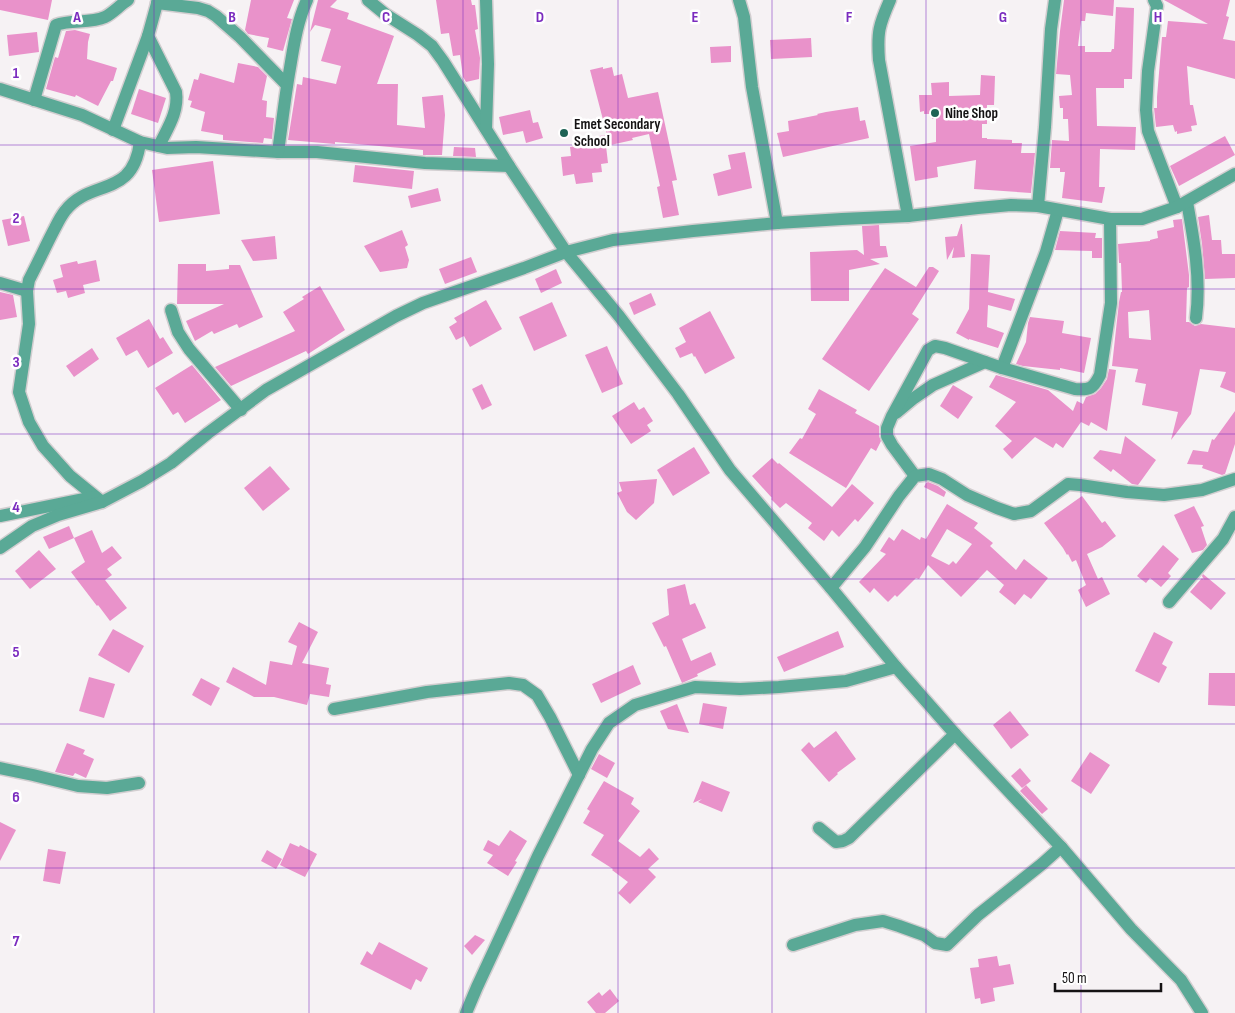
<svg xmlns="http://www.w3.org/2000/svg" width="1235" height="1013" font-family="'Sofia Sans Condensed',sans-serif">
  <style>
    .building { fill: #e992ca; fill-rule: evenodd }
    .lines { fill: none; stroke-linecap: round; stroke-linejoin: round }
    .minor-casing { stroke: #d2ced0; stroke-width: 15 }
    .minor { stroke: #5aa996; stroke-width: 12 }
    .grid { fill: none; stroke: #7b2cbf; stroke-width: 1; stroke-opacity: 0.55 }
    .poi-dot { fill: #1e6355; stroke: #fff; stroke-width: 2 }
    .labels { text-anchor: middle; stroke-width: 5; stroke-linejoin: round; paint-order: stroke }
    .poi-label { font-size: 15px; font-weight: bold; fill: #151314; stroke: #fff; text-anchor: start }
    .grid-label { font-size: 16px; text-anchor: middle; font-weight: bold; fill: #7b2cbf; stroke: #fff; stroke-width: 5; stroke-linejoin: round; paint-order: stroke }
  </style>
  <rect width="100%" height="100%" fill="#f6f2f4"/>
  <g class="building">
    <path d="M0,0h52l-4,20 -48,-10z"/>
    <path d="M251,0h43l-7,18 5,1 -9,32 -16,-4 2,-9 -21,-4 -3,-4z"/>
    <path d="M318,0h19l-7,7 19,6 -2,6 47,17 -17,48h21l-1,41 28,3 -3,-31 21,-2 2,20 -3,40h-19v-5l-88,-8v2l-47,-4 9,-56 5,1 1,-8 33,7 5,-18 -20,-5 10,-32 -16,-4 -5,7z"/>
    <path d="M436,0h35l1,5h3l3,24 -3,1 5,28 -1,21 -13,3 -3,-5 -3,-22 -7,1 -4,-23 -8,1z"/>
    <path d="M1064,0h50l-1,16 -27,-3 -1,8h-4l-3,25h7v6h26l1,-3h2l2,-42 18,1 -2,71h-8v9h-28l1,38 39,1 -1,23 -35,-1 -1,38h6l-3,16 -40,-5 3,-26h-5v-4h-10l2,-28 17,1 -1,-22h-5v-11h-3l-1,-12 13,-1 -2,-20 -14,-1 4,-43z"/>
    <path d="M1164,0h66l-4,16 3,1 -6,22 12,2v38l-48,-13 3,39h3l4,20 -6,1 1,5 -15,3v-3l-2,1 -2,-7 -17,2 -2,-19h3v-11l5,-60h4l2,-16 40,3z"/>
    <path d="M75,30l15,4 -2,8 -1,17 30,9 -4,13h-2l-13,25 -22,-11 -1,2 -29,-8 9,-32 3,1 8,-27z"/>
    <path d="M37,32l2,20 -30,4 -2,-21z"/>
    <path d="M811,38l1,19 -41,2 -1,-19z"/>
    <path d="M731,46v16l-20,1 -1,-16z"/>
    <path d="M238,63l20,4 9,9 -5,24 5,1 -1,16 8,1 -2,21 -8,-1 -1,5 -40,-3v-5l-22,-4 4,-19 -15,-5 2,-6 -4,-1 6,-21 4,1 2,-7 34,10z"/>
    <path d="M603,67v2l9,-2 2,9 8,-2 6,24 30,-6 19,88 -5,1 7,34 -16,3 -6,-31 3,-1 -11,-52 -17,4 1,2 -27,6 2,17 -7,1 1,8 -10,1 1,9 -17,2 -2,-10 -11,2 -2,-19 10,-1 -1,-9 6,-1 -1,-7 32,-4 -17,-65z"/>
    <path d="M981,75l14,1 -1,29h-7v19h-5v14h5v1l25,1v3h10l-1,10h14l-4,40 -57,-4 2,-29 -39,7 1,10 -23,4 -5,-35 26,-4v-23h-4v-5h-8v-3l-4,1 -1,-17h13l-1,-12 18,-1v14l31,-1z"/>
    <path d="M139,89l27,9 -8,25 -27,-9z"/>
    <path d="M858,107l2,14 5,-1 4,18 -86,19 -6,-24 12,-2 -1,-10 30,-6 -1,-1 9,-2z"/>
    <path d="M530,110l3,13 5,-1 5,16 -17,5 -3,-12 -20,4 -4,-18z"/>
    <path d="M1225,136l10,19 -56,31 -9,-20z"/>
    <path d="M454,147l21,1 1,9 -23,-1z"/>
    <path d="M745,152l7,36 -34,8 -5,-22 18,-5 -3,-14z"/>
    <path d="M213,161l7,53 -61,8 -7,-52z"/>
    <path d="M355,165l59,6 -2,18 -59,-7z"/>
    <path d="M438,188l3,13 -30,7 -3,-12z"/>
    <path d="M1209,215l3,25h9l1,14h13v24l-30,1 -3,-35 -4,-27z"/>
    <path d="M24,216l6,25 -22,5 -6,-26z"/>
    <path d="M1182,219l7,56v12l-2,1 -1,34h3l6,4 6,-2 34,4v65l-15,-6 6,-15 -26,-3 -9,45 -20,26 7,-28 -36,-7 4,-21 -11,-2 3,-13 -26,-3 7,-64 2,-10h1l-1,-29h-2l-1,-19 32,-3v-1l8,-2 -1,-7 17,-4 -1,-7zM1149,310l2,30 -22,-2 -1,-26z"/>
    <path d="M961,224h1l3,33 -13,1 2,-11 -7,13 -2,-23 12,-1z"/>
    <path d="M879,225l1,21h6l2,11 -18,2 10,5 -31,6v31h-38l-1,-49 47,-2 7,5 -2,-29z"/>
    <path d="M402,230l6,15 -3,2 4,13 -2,8 -27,4 -16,-26z"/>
    <path d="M1060,231l36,2 -1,5h7v20h-10v-7l-37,-1z"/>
    <path d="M275,236l2,23 -24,2 -12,-21z"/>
    <path d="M971,254l19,1 -2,37 27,7 -4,12 -23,-6 -1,22 17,6 -6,15 -29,-9v1l-13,-7 13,-24z"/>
    <path d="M471,257l6,15 -32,12 -6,-15z"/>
    <path d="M96,260l4,21 -17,4 2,8 -17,5 -2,-7 -9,2 -4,-13 10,-3 -3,-12 17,-4 1,3z"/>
    <path d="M178,264h28v7l23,-2v-4h11l23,52 -24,11 -2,-4 -23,10 -2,-3 -17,10 -9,-20 38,-17h-47z"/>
    <path d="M929,267h4l6,4 -27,43 7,5 -50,72 -47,-32 63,-91 31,19z"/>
    <path d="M556,269l6,14 -21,10 -6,-14z"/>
    <path d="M320,286l25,44 -37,24 -2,-3 -75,35 -16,-19 80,-36 -12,-19 21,-13 -2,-2z"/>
    <path d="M0,292l13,3 4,22 -17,3z"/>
    <path d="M651,293l5,12 -22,10 -5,-12z"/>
    <path d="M486,300l16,29 -32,18 -6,-11 -8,4 -7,-13 8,-5 -3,-4z"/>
    <path d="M552,302l15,34 -33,15 -15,-34z"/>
    <path d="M710,311l25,47 -30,16 -10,-18 -1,1 -2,-4 -12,5 -5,-10 11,-6 -7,-14z"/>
    <path d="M1030,317l34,4 -2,12 29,5 -7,35 -24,-5v2l-37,-4 -7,-2 10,-22 2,-19z"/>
    <path d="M149,319l11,20 3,-2 10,16 -25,15 -11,-18 -11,6 -10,-18z"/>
    <path d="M607,346l16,38 -21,9 -17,-38z"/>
    <path d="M92,348l7,11 -25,18 -8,-11z"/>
    <path d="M192,365l29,35 -36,23 -7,-11 -5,3 -18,-27z"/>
    <path d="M1109,369l7,1 -9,61 -16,-9 -2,4 -8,-4 -18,26 -7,-5 -3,5 -18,-11 -23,22 -9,-10 9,-8 -17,-15 21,-24 -27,-15 7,-12 52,15 25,21 4,-10 6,3 3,-7 9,-3 6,-6 6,-9z"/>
    <path d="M482,384l10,21 -10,5 -10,-21z"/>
    <path d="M953,385l20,12 -15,22 -18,-13z"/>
    <path d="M819,389l38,21 -2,3 24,13v10l2,5 -5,10 -5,-3 -25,40 -57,-35 11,-15 2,1 14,-25 -8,-5z"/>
    <path d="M634,402l5,8 5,-3 9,14 -6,4 4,6 -20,13 -19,-28z"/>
    <path d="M1235,411v33l-10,30 -3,1 -20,-7 1,-3 -16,-1 6,-14 15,2 4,-13 2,1z"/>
    <path d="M1125,436l31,24 -18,25 -6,-1 -19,-15 -2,3 -18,-14 7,-8 21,4z"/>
    <path d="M694,447l16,26 -37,23 -16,-26z"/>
    <path d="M772,458l6,6 1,-1 53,44 20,-23 22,19 -16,19 -3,-3 -16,18 -7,-7 -8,11 -16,-13 4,-5 -26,-20 -6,5 -9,-9 1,-1 -20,-22z"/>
    <path d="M270,466l20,23 -27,22 -19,-23z"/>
    <path d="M657,479l-3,24 -18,17 -9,-8 -10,-19 5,-2 -3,-9z"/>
    <path d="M928,482l10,4 8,6 -2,5 -20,-10 2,-4z"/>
    <path d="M1082,496l20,27 3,-2 11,15 -14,11 -15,7 11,25 4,-2 8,17 -24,13 -8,-17 8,-5 -10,-25 -4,2 -4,-8 -1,1 -4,-7 -19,-25z"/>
    <path d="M947,504l31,19 -4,5 19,15 -3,3 26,24 8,-11 24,19 -17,21 -7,-5 -9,11 -16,-13 5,-7 -17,-15 -26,27 -33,-32 -9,14 -3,-1 -19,19 -2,-2 -7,7 -14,-14 -4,5 -11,-11 27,-28 -6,-3 9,-14 5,4 8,-12 18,11 1,-3 5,2zM947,529l25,15 -16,20 -3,-3 -4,4 -18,-9z"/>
    <path d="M1194,506l10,20 -3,1 6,18 -4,5 -11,3 -18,-38z"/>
    <path d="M69,526l5,12 -25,11 -6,-12z"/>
    <path d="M92,530l10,23 10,-7 10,12 -15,11 5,6 -7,5 22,28 -17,13 -12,-16 -1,1 -26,-34 14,-10 -11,-24z"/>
    <path d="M1163,545l16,14 -11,14 3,3 -10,11 -11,-9 -4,5 -9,-7z"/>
    <path d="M39,550l17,19 -26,20 -15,-18z"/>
    <path d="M1203,574l23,19 -15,17 -21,-18 12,-14 2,2 -2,-4z"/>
    <path d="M685,584l5,21 5,-2 11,25 -24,11 9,22 20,-9 5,13 -19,9 1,2 -16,7 -16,-37 -2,1 -12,-24 17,-8 -2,-26z"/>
    <path d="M299,622l19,10 -16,31 27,5 -3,16 5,1 -2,12 -19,-3 -3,11 -33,-8h-20l-28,-15 7,-15 33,18 4,-24 22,4 5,-19 -9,-4z"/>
    <path d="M113,629l31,17 -15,27 -31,-18z"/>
    <path d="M838,631l6,16 -60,25 -7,-15z"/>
    <path d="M1154,632l19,10 -11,22 5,3 -8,16 -24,-12z"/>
    <path d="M633,665l8,19 -40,19 -9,-19z"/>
    <path d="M1209,673h26v33l-27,-1z"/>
    <path d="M89,677l26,7 -11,34 -25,-7z"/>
    <path d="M201,678l19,10 -9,18 -19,-11z"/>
    <path d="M703,703l24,4 -4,22 -24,-5z"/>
    <path d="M677,704l12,29 -21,-4 -8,-18z"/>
    <path d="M1010,711l19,24 -18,14 -18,-24z"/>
    <path d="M836,731l20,28 -19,14 1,1 -9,8 -28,-32 8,-8 5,6z"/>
    <path d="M67,743l18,7 -2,4 11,5 -8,19 -11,-5 -2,3 -18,-4z"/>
    <path d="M1090,752l20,13 -19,29 -20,-13z"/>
    <path d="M599,754l16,9 -8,15 -16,-9z"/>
    <path d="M1020,768l11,13 -9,7 -11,-12z"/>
    <path d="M604,781l30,17 -3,6 9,7 -22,30 22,16 9,-9 10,11 -11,10 8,8 -26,27 -12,-11 10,-11 -16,-12 1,-1 -22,-14 13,-20 -21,-12 7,-12 -3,-2z"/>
    <path d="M702,781l28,11 -8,20 -24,-10 4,-3 -9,4z"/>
    <path d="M1026,785l22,24 -6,5 -22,-23z"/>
    <path d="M0,822l16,8 -16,31z"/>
    <path d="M510,830l17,11 -12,20 2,1 -9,14 -21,-13 6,-8 -10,-5 5,-10 11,6z"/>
    <path d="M290,843l9,4 1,-2 17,9 -12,23 -25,-12z"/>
    <path d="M48,849l18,3 -6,32 -17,-3z"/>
    <path d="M267,850l15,9 -6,10 -15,-8z"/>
    <path d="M475,935l10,5 -13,15 -8,-9z"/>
    <path d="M379,942l49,26 -7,14 -5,-3 -5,11 -51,-26 7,-13 5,4z"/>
    <path d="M997,956l2,10 11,-2 4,20 -21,4 2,13 -14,3 -1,-6 -5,1 -5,-31 9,-1 -1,-8z"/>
    <path d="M610,989l9,12 -14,12h-9l-9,-11 12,-10 3,4z"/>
  </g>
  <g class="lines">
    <defs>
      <g id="minor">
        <path d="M368,0l17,14 33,21 14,11 11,15 66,105 57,86 53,64 59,78 52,76 101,118 65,79 59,67 106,113 70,82 50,51 21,33"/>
        <path d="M739,0l5,17 8,70 25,136"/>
        <path d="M890,0c-11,25 -13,32 -11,60l29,156"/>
        <path d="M1154,0l3,6 -9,65 -2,39 2,21 29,76"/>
        <path d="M157,3l41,5 10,3 8,5 24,21 47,48"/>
        <path d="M148,36l28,56c3,20 -9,37 -17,54"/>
        <path d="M0,89l82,26 58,27 27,6 29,-1 82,5h39l108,11 84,3"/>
        <path d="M34,100l22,-75c15,-6 34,-1 49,-8 8,-4 15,-12 23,-17"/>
        <path d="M486,129l2,-65 -2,-64"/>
        <path d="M113,130l35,-94 10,-36"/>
        <path d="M278,152c4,-28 7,-56 12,-84 4,-24 7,-46 17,-68"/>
        <path d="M1187,202c7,38 14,77 9,116"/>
        <path d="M1038,206l7,-79 6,-98 4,-29"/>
        <path d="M0,283l27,8"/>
        <path d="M171,310l7,22 11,17 52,61"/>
        <path d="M1002,368l44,-116 12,-42"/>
        <path d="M896,413l18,-15 19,-13 52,-23"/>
        <path d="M915,476l-23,-31 -5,-9v-8l5,-12 36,-66 7,-4 10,2 57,20 73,21c15,1 18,0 25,-14l11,-72 -1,-84"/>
        <path d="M102,502l-32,-26 -27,-30 -14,-24 -10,-30 10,-68 -2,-33 2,-11c9,-17 17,-35 26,-52 3,-6 6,-12 10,-17 25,-33 68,-12 75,-69"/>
        <path d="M0,516l94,-19"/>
        <path d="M0,548l32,-22 26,-11 44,-13 40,-21 29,-18 37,-30 58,-43 130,-74 27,-13 101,-35 42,-16 47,-12 80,-9 84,-8 65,-4 66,-3 70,-8 33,-3 27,1 72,13h32l35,-12 58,-33"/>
        <path d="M831,588l34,-41 34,-51 16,-20 14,-2 13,5 25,16 30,13 17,6 17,-3 37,-27 12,1 47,7 37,3 38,-5 33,-11"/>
        <path d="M1169,602l54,-63 12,-22"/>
        <path d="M334,709l93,-17 82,-9 14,2 14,10 13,22 29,58"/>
        <path d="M0,768l33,7 45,11 29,2 32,-5"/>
        <path d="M819,828l17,14 7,-1 6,-3 106,-104"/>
        <path d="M793,945l62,-20 28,-4 16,5 25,9 11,8 12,2 31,-30 64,-51 19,-17"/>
        <path d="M466,1013l11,-26 61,-131 54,-107 17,-26 26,-18 60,-18 45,2 39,-2 67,-6 50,-14"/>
      </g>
    </defs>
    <use href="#minor" class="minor-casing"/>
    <use href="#minor" class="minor"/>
  </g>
  <path class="grid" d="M154,0v1013M309,0v1013M463,0v1013M618,0v1013M772,0v1013M926,0v1013M1081,0v1013M0,145h1235M0,289h1235M0,434h1235M0,579h1235M0,724h1235M0,868h1235"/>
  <g class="poi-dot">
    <circle cx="935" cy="113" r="5"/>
    <circle cx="564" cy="133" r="5"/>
  </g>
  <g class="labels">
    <g class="poi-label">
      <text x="945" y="118">Nine Shop</text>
      <text x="574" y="129">Emet Secondary<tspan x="574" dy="17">School</tspan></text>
    </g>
  </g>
  <g class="grid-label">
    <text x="77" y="22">A</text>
    <text x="232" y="22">B</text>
    <text x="386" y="22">C</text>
    <text x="540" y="22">D</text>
    <text x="695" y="22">E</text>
    <text x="849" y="22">F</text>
    <text x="1003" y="22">G</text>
    <text x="1158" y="22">H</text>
    <text x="16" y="78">1</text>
    <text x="16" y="223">2</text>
    <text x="16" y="367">3</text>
    <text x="16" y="512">4</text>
    <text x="16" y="657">5</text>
    <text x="16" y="802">6</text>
    <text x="16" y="946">7</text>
  </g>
  <path d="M1055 983v8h106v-8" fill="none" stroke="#151314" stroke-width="2.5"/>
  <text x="1062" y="983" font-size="15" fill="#151314" stroke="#ffffff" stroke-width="4" paint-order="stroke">50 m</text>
</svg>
